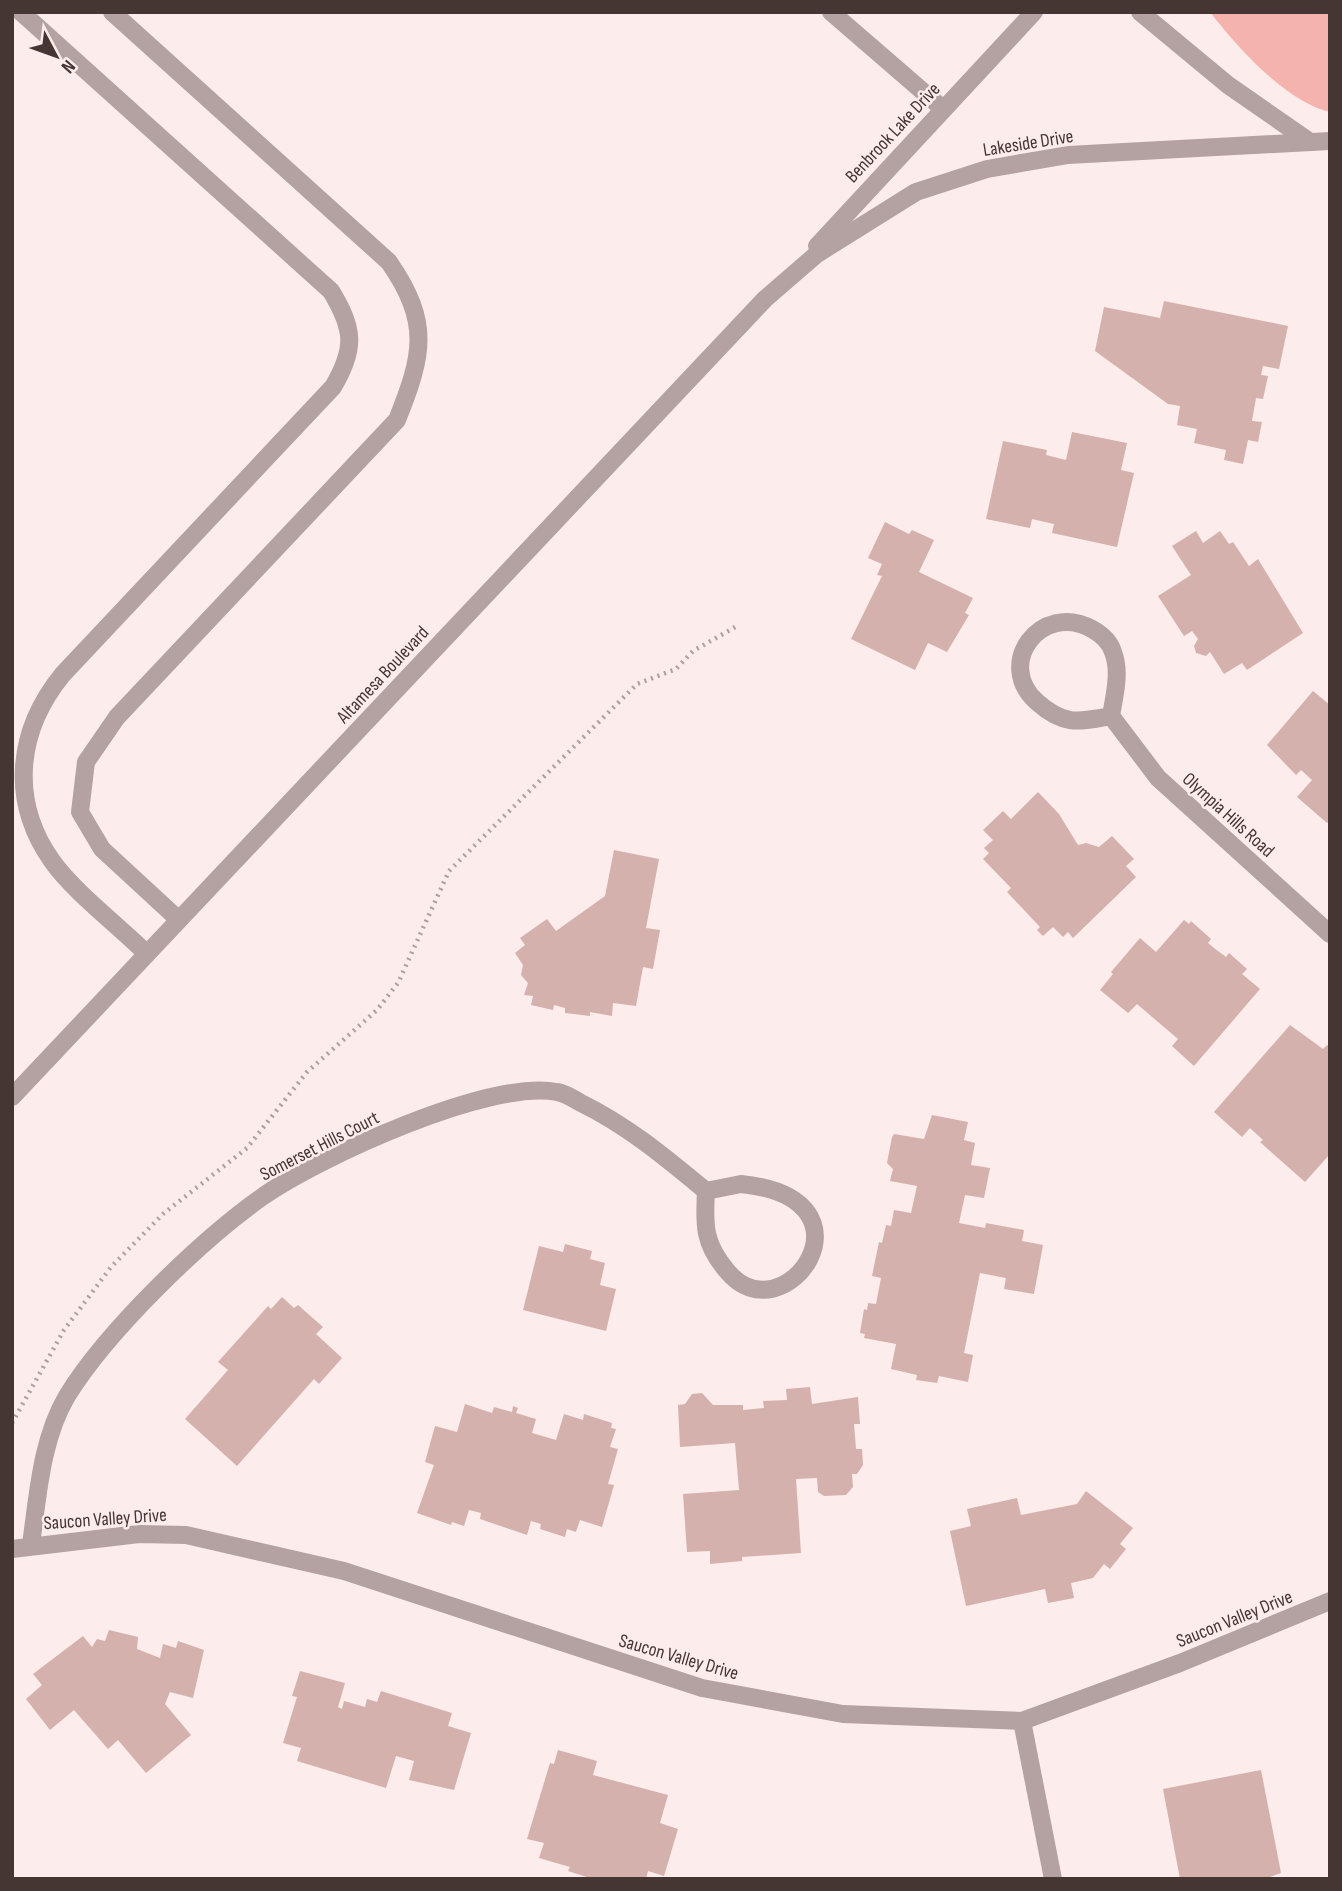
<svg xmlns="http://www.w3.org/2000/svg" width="1342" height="1891" font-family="'Sofia Sans Condensed',sans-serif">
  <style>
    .green { fill: #f5b3ad }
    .building { fill: #d5b1ad }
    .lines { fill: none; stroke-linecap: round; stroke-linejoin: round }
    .path { stroke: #ae9f9d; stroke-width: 4.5; stroke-dasharray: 2 5; stroke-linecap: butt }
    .minor { stroke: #b3a2a1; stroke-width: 18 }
    .labels { text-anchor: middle; stroke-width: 5; stroke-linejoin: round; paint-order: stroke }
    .street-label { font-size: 19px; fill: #453634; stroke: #fceceb }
  </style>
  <rect width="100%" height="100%" fill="#fceceb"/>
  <path class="green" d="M1210,12h120v100c-43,-9 -94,-66 -120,-100z"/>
  <g class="building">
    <path d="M1164,301l124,25 -9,43 -16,-3 -2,9 7,1 -5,23 -7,-1 -4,23 10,1 -4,20 -10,-2 -5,24 -19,-4 2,-10 -32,-7 3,-14 -20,-4 3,-19 -12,-2 -73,-53 9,-44 56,11z"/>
    <path d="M1072,432l55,11 -6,27 13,3 -17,74 -65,-14 2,-9 -22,-5 -2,9 -44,-9 17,-78 44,9 -1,5 20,5z"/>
    <path d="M885,522l24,12 3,-4 22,10 -15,32 54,26 -8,15 4,2 -22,37 -19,-9 -13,27 -64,-31 31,-63 -5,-1 5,-11 -14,-6z"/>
    <path d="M1196,531l7,12 17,-12 9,13 4,-2 16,24 9,-7 45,74 -56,37 -5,-7 -18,11 -14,-22 -4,4 -10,-3 -2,-7 4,-7 -6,-8 -8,5 -26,-40 33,-21 -19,-29z"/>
    <path d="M1313,691l17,14v115l-3,3 -30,-26 15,-17 -11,-10 -5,5 -29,-30z"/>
    <path d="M1038,792l21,22 19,31 8,-2 13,4 13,-11 22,23 -8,7 10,11 -63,61 -5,-6 -5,5 -10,-10 -10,9 -6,-6 3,-3 -33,-35 4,-4 -28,-29 6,-6 -5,-5 9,-8 -10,-10 20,-19 8,8z"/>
    <path d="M614,850l45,9 -13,69 14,2 -7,39 -10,-2 -7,39 -23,-3 -1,13 -22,-4v4l-25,-3v-5l-11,-3 -1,5 -22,-5 2,-9 -9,-1 4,-12 -7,-8 2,-10 -8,-12 10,-8 -5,-7 27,-19 9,12 49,-35z"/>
    <path d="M1184,920l5,4 2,-3 20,18 -3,4 6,5 12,9 3,-4 18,16 -5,5 18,15 -66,77 -22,-20 6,-7 -41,-35 -9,9 -28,-23 13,-16 -2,-2 29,-34 16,14z"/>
    <path d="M1290,1025l33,24 4,-4 3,2v107l-25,28 -45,-40 3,-2 -13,-12 -8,9 -28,-25z"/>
    <path d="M932,1115l36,7 -4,18 11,3 -4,22 19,3 -6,30 -19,-3 -6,28 26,5 1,-5 38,7 -2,11 21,4 -9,49 -30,-5 2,-11 -26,-5 -16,80 9,2 -5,27 -29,-6 -2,7 -21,-3 1,-5 -26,-6 5,-25 -32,-6 1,-4 -5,-1 4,-24 3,1 1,-7 8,1 5,-26 -9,-2 7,-34 3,1 4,-18 5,1 3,-16 17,3 6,-27 -27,-5 3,-12 -6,-6 5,-26 2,-3 30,5z"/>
    <path d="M565,1244l27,7 -2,8 15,4 -5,22 16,4 -10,42 -83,-21 16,-64 24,6z"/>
    <path d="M282,1297l12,11 4,-3 25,22 -7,7 26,24 -23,26 -5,-5 -77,87 -52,-47 43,-49 -10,-8 50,-56 3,3z"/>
    <path d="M810,1387l2,17 46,-7 2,27h-6l2,25h6l1,16 -6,9h-5l1,13 -7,8 -22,1 -6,-4 -1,-14 -21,1 5,74 -59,4v4l-32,3v-13l-23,1 -4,-58 56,-4 -4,-47 -55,4 -2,-42 7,-1 7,-10 10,-1 11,12h30v5l21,-2 -1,-7 24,-1 -1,-11z"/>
    <path d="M465,1404l27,9 2,-6 18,5 1,-6 5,2 -2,5 20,6 -4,14 24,7 8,-26 19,6 1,-6 28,9 -1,5 5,1 -6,18 8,2 -10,35 6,1 -12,42 -22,-7 -4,12 -9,-3 -2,8 -25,-8 1,-5 -10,-3 -4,14 -47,-16 1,-6 -12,-3 -5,16 -12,-4 -1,3 -34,-12 17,-48 -9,-3 10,-36 22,6z"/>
    <path d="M1086,1491l47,37 -13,16 6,5 -16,20 -6,-5 -11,14 -22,5 3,15 -26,5 -3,-14 -79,17 -16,-75 21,-5 -4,-17 50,-11 4,17 56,-11z"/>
    <path d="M109,1630l29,7 -1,12 23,9 3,-14 13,4 2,-7 26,9 -11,48 -23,-6 -5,12 26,31 -45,38 -28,-33 -10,9 -34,-39 -24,20 -24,-31 16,-14 -9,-11 50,-38 9,11 5,-8 8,2z"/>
    <path d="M300,1671l45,12 -7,24 4,2 2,-8 21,6 2,-8 10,3 4,-11 71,22 -4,13 23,7 -17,57 -45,-10 5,-19 -18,-5 -10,32 -89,-27 4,-13 -18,-5 14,-46 -5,-1z"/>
    <path d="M558,1750l39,11 -4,14 75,20 -8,28 18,6 -14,47 -16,-5 -2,8h-53l-25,-8 2,-4 -31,-9 5,-15 -17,-4 23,-76 4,1z"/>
    <path d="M1261,1770l20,103 -17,6h-84l-17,-90z"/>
  </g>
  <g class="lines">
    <path class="path" d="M12,1423l52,-93 47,-63 52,-53 84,-66 60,-76 70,-62 21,-27 51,-112 188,-187 39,-15 17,-18 44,-25"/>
    <g class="minor">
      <path d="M21,12l310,279c23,38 25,57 2,96l-270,287c-46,56 -54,126 -11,187 22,31 67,65 95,93"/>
      <path d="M112,12l277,250c42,61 34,93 8,158l-280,297 -31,45 -6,50 22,37 77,71"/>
      <path d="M831,12l111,96"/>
      <path d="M1140,12l88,73 82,57"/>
      <path d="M817,246l217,-234"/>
      <path d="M1111,716c-33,6 -47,10 -74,-14 -43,-38 4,-101 55,-73 9,5 18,13 21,23 8,20 1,45 -2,64l47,62 172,156"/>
      <path d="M12,1097l753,-798 52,-45 99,-62 71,-23 81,-14 262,-14"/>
      <path d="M741,1184c144,14 43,156 -14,87 -23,-27 -23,-45 -21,-80z"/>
      <path d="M31,1544c7,-48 10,-104 36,-148 40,-65 133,-155 195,-199 57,-40 228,-118 295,-105 8,1 17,7 24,11 47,23 85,55 125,88"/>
      <path d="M12,1549l127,-15 47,1 158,36 358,117 141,26 179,7 158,-58 150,-62"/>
      <path d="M1022,1721l31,158"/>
    </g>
  </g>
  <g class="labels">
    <g class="street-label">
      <text transform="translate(892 132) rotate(-47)" y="7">Benbrook Lake Drive</text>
      <text transform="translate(1028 142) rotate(-9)" y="7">Lakeside Drive</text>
      <text transform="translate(382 674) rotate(-47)" y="7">Altamesa Boulevard</text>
      <text transform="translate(1229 814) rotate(42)" y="7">Olympia Hills Road</text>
      <text transform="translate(319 1145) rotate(-27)" y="7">Somerset Hills Court</text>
      <text transform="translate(105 1518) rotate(-4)" y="7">Saucon Valley Drive</text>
      <text transform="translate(1234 1618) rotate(-22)" y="7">Saucon Valley Drive</text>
      <text transform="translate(679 1656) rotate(16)" y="7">Saucon Valley Drive</text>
    </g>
  </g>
  <rect width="1342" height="1891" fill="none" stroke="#453634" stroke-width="28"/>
  <g transform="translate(56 56) rotate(131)" stroke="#fceceb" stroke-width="5" paint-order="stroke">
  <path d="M0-5L12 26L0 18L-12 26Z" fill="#453634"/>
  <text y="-10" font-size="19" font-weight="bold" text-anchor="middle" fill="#453634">N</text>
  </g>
</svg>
